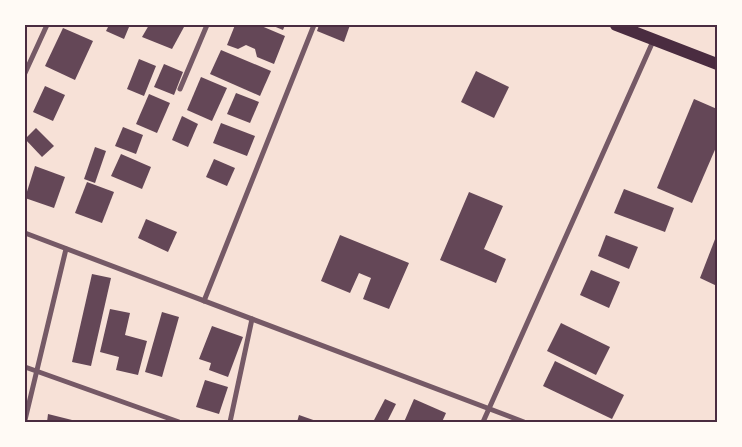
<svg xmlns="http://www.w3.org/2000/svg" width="742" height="447" font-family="Manrope,sans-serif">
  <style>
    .building { fill: #644757 }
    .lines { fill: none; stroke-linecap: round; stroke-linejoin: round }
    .minor { stroke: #755966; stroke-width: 5 }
    .primary { stroke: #4a2c40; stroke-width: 12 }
    .neatline { fill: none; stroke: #4a2c40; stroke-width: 2 }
  </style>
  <rect width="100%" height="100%" fill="#f7e1d7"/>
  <g class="building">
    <path d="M103,25h20l6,2 -5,12 -18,-8 2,-4z"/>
    <path d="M149,25h30l5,2 -12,22 -30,-12z"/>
    <path d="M235,25h24l26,11 -11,28 -17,-7 -2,-8 -9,-4 -8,4 -11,-4z"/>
    <path d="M271,25h14l-2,5z"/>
    <path d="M319,25h31l-6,17 -27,-11z"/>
    <path d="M63,28l30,13 -18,39 -30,-14z"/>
    <path d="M221,50l50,21 -11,25 -50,-22z"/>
    <path d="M139,59l17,7 -12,30 -17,-7z"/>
    <path d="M164,64l19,8 -9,23 -20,-8z"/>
    <path d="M476,71l33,16 -15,31 -33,-16z"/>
    <path d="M201,77l26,11 -15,33 -25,-11z"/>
    <path d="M45,86l20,9 -12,26 -20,-9z"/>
    <path d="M236,93l23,9 -9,21 -23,-9z"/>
    <path d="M149,94l21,9 -13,30 -21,-9z"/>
    <path d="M694,99l23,10v36l-25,58 -35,-15z"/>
    <path d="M182,116l16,8 -10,23 -16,-7z"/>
    <path d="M221,123l34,13 -8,20 -34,-13z"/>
    <path d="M123,127l20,8 -7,19 -21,-8z"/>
    <path d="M36,128l18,18 -12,11 -17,-18z"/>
    <path d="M95,147l11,4 -11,32 -11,-4z"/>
    <path d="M121,154l30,13 -9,22 -31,-13z"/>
    <path d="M214,159l21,9 -8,18 -21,-9z"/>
    <path d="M35,166l30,11 -11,31 -29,-10z"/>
    <path d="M87,182l27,10 -12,31 -27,-10z"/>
    <path d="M624,189l50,19 -9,24 -51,-19z"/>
    <path d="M469,192l34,14 -19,43 22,10 -10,24 -56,-23z"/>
    <path d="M146,219l31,13 -9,20 -30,-14z"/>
    <path d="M717,234v52l-17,-8z"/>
    <path d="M340,235l69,28 -20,46 -26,-10 8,-21 -12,-5 -9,20 -29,-12z"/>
    <path d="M606,235l32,12 -9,22 -31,-13z"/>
    <path d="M591,270l29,12 -11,26 -29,-13z"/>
    <path d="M92,274l19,4 -20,88 -19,-4z"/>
    <path d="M110,309l20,4 -5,22 22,6 -9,34 -22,-5 3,-13 -19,-5z"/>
    <path d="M162,312l17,5 -17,60 -17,-5z"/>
    <path d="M561,323l49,24 -14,28 -49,-24z"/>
    <path d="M212,326l31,11 -15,40 -19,-7 2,-7 -12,-4z"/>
    <path d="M555,361l69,34 -12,24 -69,-33z"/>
    <path d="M205,380l23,7 -9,27 -23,-7z"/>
    <path d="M385,399l11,5 -9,18h-14z"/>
    <path d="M414,399l32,14 -4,9h-38z"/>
    <path d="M48,414l24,6v2h-25z"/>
    <path d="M299,415l20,7h-22z"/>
  </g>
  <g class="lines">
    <g class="minor">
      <path d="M25,73l22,-48"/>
      <path d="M180,89l27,-64"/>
      <path d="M25,233l499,189"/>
      <path d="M204,301l110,-276"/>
      <path d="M25,367l154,55"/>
      <path d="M25,420l41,-171"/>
      <path d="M230,422l22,-103"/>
      <path d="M483,422l171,-383"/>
    </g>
    <path class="primary" d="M616,25l101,39"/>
  </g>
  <rect width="742" height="447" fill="none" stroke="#fffaf5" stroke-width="52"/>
  <rect x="26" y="26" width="690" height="395" class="neatline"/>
</svg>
